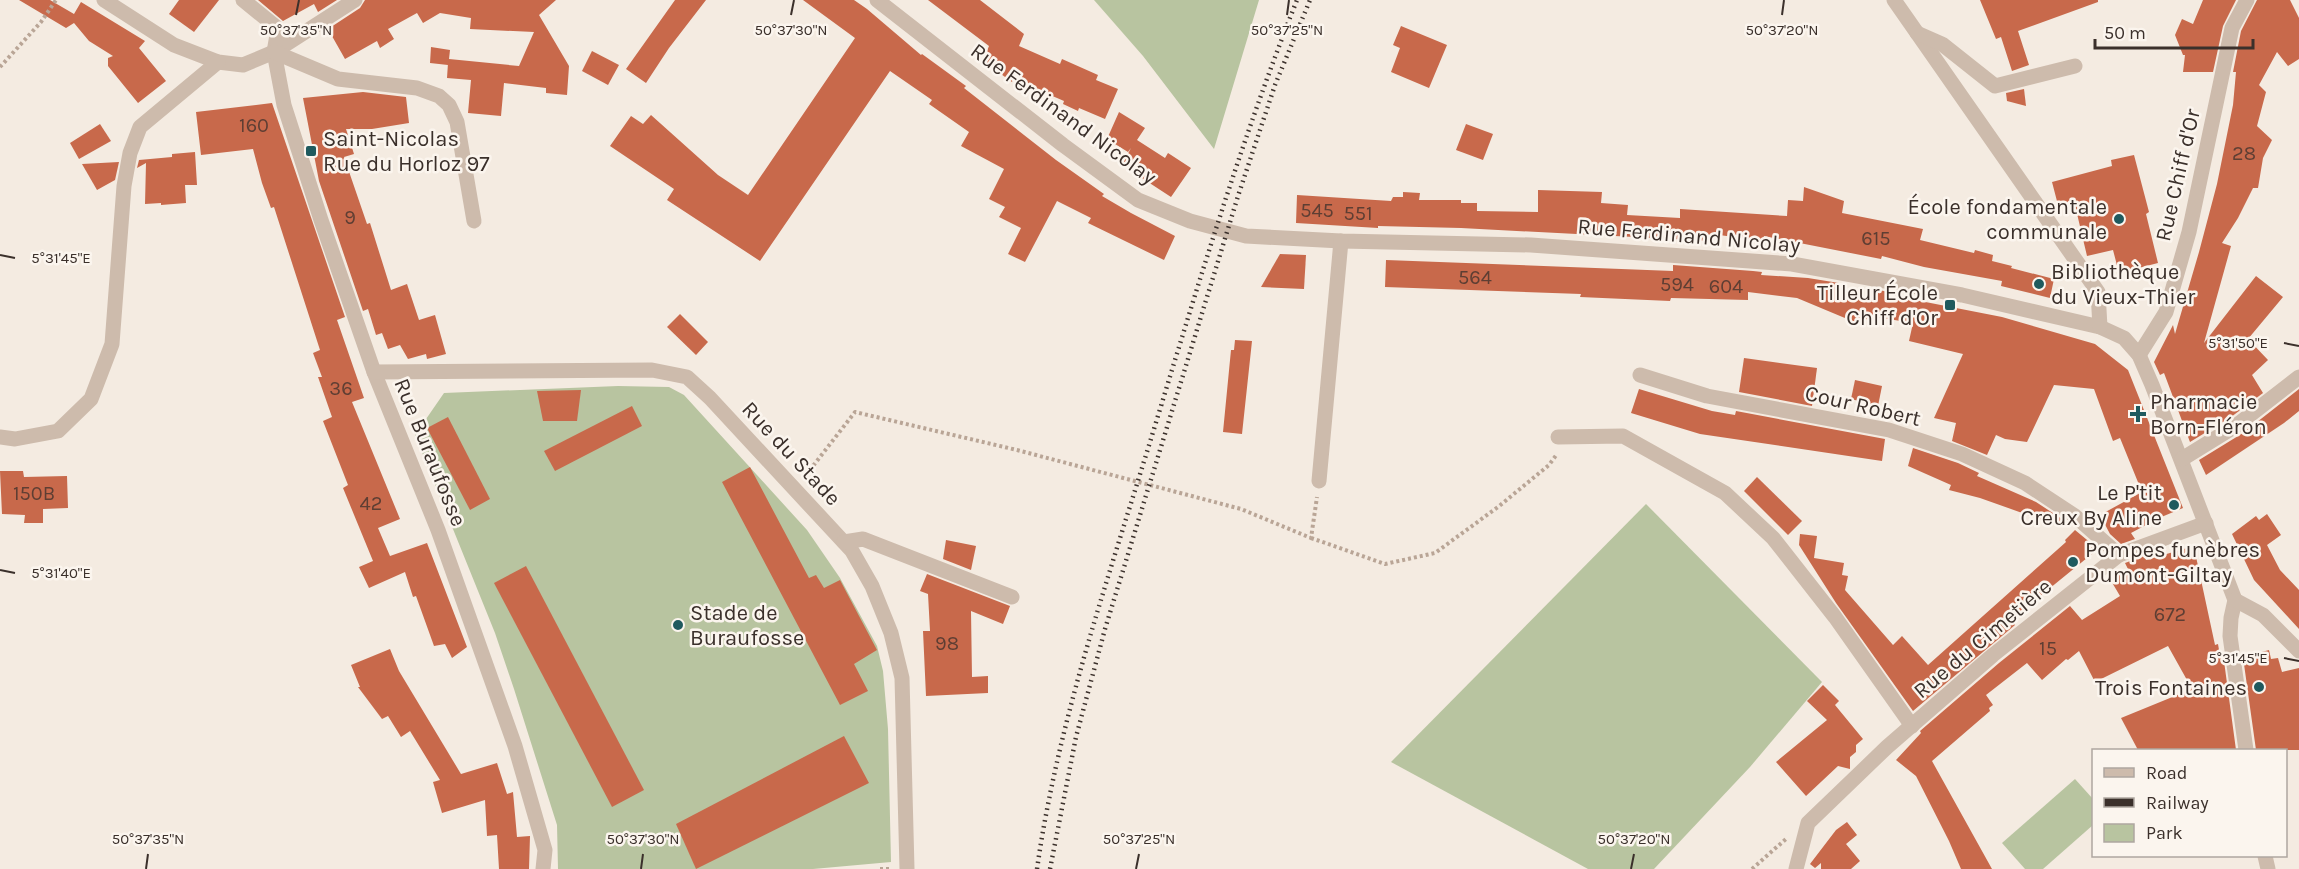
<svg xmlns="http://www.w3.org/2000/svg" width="2299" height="869" font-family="Karla,sans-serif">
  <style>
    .green { fill: #b8c4a0 }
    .building { fill: #c8694b }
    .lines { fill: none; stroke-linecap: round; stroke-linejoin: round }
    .path { stroke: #b9a596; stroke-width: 4; stroke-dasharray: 3 3; stroke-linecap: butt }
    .minor { stroke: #cdbbac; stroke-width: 15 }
    .rail { stroke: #3b302b; stroke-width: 4.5; stroke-dasharray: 1.5 4.5; stroke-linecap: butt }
    .ticks { fill: none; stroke: #3b302b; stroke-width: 2 }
    .poi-dot { fill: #1f5a5e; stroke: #fbf5ee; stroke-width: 2 }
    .labels { text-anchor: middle; stroke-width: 5; stroke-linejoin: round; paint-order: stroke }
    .number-label { font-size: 20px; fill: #5e3e33 }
    .street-label { font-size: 22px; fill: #3b302b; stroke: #fbf5ee }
    .poi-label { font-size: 22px; fill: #3b302b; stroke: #fbf5ee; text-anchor: start }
    .ticks-label { font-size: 15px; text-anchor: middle; fill: #3b302b; stroke: #fbf5ee; stroke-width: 5; stroke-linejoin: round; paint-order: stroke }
  </style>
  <rect width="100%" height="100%" fill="#f4ebe1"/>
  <g class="green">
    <path d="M1094,0h165l-45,149 -71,-93z"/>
    <path d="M618,386l51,1 15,8 123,135 33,48 37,68 6,25 5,58 3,133 -78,7h-255l-1,-44 -43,-136 -19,-56 -80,-198 29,-42z"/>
    <path d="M1646,504l176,178 -72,85 -96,102h-66l-197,-107z"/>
    <path d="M2075,779l18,20v26l-50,44h-18l-23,-26z"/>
  </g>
  <g class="building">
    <path d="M19,0h31l24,14 7,-12 64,39 -6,7 27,33 -28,22 -30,-37v-8l5,-2 -24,-15 -15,-18 -8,5z"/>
    <path d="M179,0h40l-25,32 -25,-18z"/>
    <path d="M258,0h79l-19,12 -4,-8 -31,17z"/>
    <path d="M365,0h191l-17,15 30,51 -2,29 -21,-2v-5l-42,-5 -3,33 -33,-3 3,-33 -24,-2 1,-15v2l-18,-2 1,-16 19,3 -1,9 70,7 15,-34 -64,-3 1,-11 -31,-5 -17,10 -6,-10 -29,16 6,10 -14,9 -3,-7 -32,18 -17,-30 32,-21z"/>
    <path d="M675,0h31l-37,48 -23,35 -20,-14z"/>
    <path d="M803,0h51l13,9 54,46 1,-1 44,32 -2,2 92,72 48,34 -2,2 29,17 44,23 -11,24 -76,-37 3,-5 -34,-17 -32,61 -17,-8 13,-26 -22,-11 6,-10 -16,-8 15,-30 -43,-23 8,-14 -40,-28 3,-4 -42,-29 -130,190 -93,-61 7,-11 -64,-43 21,-30 12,8 8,-9 67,60 30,20 107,-157z"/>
    <path d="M928,0h52l44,34 -5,12 41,18 2,-5 36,16 -2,5 22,9 -13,30 -26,-11 -1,3 -15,-7 1,-3 -51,-22 -1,3 -29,-21 6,-15z"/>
    <path d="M1980,0h118v2l-80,29 11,34 -17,6 -11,-34 -5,2z"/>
    <path d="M2203,0h33l-13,26 -10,46h-30l2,-17h-2l-8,-20 7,-16 11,5z"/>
    <path d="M2257,0h33l9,18v41l-11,7 -11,-14 -18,33 7,7 -9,34 15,14 -9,18 -5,30h-5l-15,30 -16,25 9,3 -27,97 52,-67 27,21 -35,42 20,21 -16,15 11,18 -32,24 -41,25 -26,-69 -4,2 -6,-13 19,-37 2,9 24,-82 18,-68 16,-79 3,-33h-3l8,-41z"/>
    <path d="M1401,26l46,19 -18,43 -38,-16 9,-24 -7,-3z"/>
    <path d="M592,51l27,14 -11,20 -26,-14z"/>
    <path d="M2024,89l2,17 -19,-5 -1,-8z"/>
    <path d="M363,92l43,5 3,26 -37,6h-26l8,25 -10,3 23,67 3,-1 21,67 16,-6 12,36 16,-5 11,39 -19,5 -1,-5 -18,5 -8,-14 -12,4 -6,-16 -6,2 -8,-26 -5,2 -44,-130 -16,-83z"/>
    <path d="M272,103l73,214 -8,3 27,78 -12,4 48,117 -22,9 12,28 37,-13 40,104 -15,11 -7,-14 -11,2 -18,-50 -3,1 -8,-25 -36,16 -10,-21 14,-6 -30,-73 5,-3 -25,-64 9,-4 -14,-40h4l-9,-24 7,-3 -46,-143 -3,1 -9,-25 -9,-34 -52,6 -5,-43z"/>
    <path d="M1119,112l26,16 -8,12 28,18 3,-5 23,15 -20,29 -49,-32 9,-17 -3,4 -21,-13z"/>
    <path d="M100,124l11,17 -32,18 -9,-16z"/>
    <path d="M1466,124l27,10 -10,26 -27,-10z"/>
    <path d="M195,152l2,33h-12l1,18 -25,2v-2l-16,1 1,-41 -9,5 2,-8 33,-3v-3z"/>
    <path d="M2134,155l15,57 -3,2 12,49 -39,10 -6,-23 -26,6 -13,-55 -16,4 -6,-23 60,-16 -1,-6z"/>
    <path d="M119,162l-4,18 -18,10 -15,-26z"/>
    <path d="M1804,187l40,14 -2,12 81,16 -3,11 54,13 1,-3 18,5 -1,6 20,5 -1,2 43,11 -4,19 -49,-12 1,-5 -78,-14 -42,-11 -1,3 -117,-23 -1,5 -51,-7 -1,7 -250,-13 -83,-2v2l-82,-5 1,-28 94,6 2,-4h10v-5l17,1 -1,7h42v3h16v8l61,1v-22l64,2 -1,11 27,2 -1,10 53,3v-9l107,7 1,-16 15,1z"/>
    <path d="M1280,254l26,1 -2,34 -43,-2z"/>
    <path d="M1386,260l287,11v-6l80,6 9,1 -1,3 47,3 31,5 -2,12 32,4 2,-10 13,2 21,7 97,19 93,27 33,26 55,138 -24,10 -28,15 4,6 -14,5 -11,-10 -10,-19 42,-23 -22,-54 -7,3 -19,-52 -40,-4 -27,57 -22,-3 -9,-4 -9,20 -35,-14 4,-18 -22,-5 29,-64 -54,-13 4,-18 -37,-6v4l-10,-2 -2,7 -67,-28 -49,-6v8l-77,-2 -1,3 -90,-4 1,-3 -196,-7z"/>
    <path d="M680,314l28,28 -12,13 -29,-28z"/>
    <path d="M1235,340l17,1 -10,93 -19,-2 8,-82h3z"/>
    <path d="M1744,358l73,10 -5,38 -73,-14z"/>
    <path d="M1855,380l27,6 -4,20 -27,-7z"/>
    <path d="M1639,389l73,22 23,4 1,-4 149,28 -3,22 -182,-27 -69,-21z"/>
    <path d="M2299,389v22l-15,12 -78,52 -7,-15 44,-27z"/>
    <path d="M581,390l-4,31h-34l-6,-30z"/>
    <path d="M632,406l10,20 -87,45 -11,-20z"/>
    <path d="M448,417l42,82 -20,11 -43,-82z"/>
    <path d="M1913,448l45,15 21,10 -2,3 59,26 26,17 -3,7 -79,-28 -31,-8 2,-5 -43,-19z"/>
    <path d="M750,467l59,111 7,-3 8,13 16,-8 37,70 -23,14 14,27 -28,14 -118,-223z"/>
    <path d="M0,471h23l1,6 43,-1 1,32 -25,1v14h-19l1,-8 -23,-1z"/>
    <path d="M1757,477l45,44 -14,14 -44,-44z"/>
    <path d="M2267,514l14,21 -14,10 13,25 19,20v39l-45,-49 -22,-46 24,-18 3,4z"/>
    <path d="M2075,530l23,19 -86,70 3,6 -102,86 -77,-108 -37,-58 1,-11 17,2 -3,22 30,5 -2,12 6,1 -3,14 48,55 9,-9 26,29 138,-123 -1,-2z"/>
    <path d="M946,540l30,6 -5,24 -28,-11z"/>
    <path d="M2187,548l8,4 20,93 3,-1 3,18 3,-1 12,89h-98l-17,-32 71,-29 -24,-43 -73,36 -16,-31 -11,9 -2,-1 -24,21 -15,-17 -41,32 7,10 -4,3 1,3 -58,50 60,108h-31l-12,-28 -33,-65 -20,-16 25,-27 -1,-2 79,-68 71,-57 12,14 38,-24 -10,-17 18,-10 -3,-6 19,-7 2,4z"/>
    <path d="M526,566l118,224 -32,17 -118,-224z"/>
    <path d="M927,574l83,32 -7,18 -32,-13 1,66 16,-1v17l-62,3 -3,-65h7l-2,-37 -8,-3z"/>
    <path d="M390,649l9,22 62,103 36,-11 10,31 6,-2 4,45 13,-1 -1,33h-30l-2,-34 -10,1 -2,-36 -43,13 -9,-31 7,-2 -30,-49 -9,6 -13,-21 -6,3 -24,-32h2l-9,-22z"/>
    <path d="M2269,650l2,9 7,-1 4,14 17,-4v82h-43l-13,-93z"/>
    <path d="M1823,685l16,16 -4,4 28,34 -7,6v7l-6,5v12l-12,-3 -32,30 -30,-34 51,-42 -20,-19z"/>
    <path d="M844,736l25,47 -173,86 -20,-45z"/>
    <path d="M1847,822l10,13 -11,9 14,17 -9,8h-30v-6l-6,5 -5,-4 26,-34z"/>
  </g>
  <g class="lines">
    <g class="path">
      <path d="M0,67l41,-45 15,-22"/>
      <path d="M806,475l49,-63 162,38 224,59 70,29 6,-41"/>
      <path d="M1311,538l74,26 50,-11 63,-46 51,-42 8,-11"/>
      <path d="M880,869h11"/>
      <path d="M1752,869l35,-31"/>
    </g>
    <g class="minor">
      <path d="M104,0l70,45 44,17 25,3 31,-13 81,-52"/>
      <path d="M243,0l32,26 2,9 -3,17 10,53 37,115 53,152 64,158 77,216 30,104 -2,19"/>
      <path d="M877,0l186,145 75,55 52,21 56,15 95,5 190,4 261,19 170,31 138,32 24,11 15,17 13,30 83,215 -4,18 -1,18 16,114"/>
      <path d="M1894,0l204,292 2,35"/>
      <path d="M1917,33l25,11 53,42 80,-20"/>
      <path d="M274,52l64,27 79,9 22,8 10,9 8,17 17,99"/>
      <path d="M2139,355l27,-43 23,-80 43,-204 15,-28"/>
      <path d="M374,372l278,-2 35,7 23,21 142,153 20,35 19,47 11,45 5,191"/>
      <path d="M1640,375l67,21 182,34 73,24 63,29 50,33 44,39"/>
      <path d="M0,437l15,2 43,-8 33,-32 21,-55 12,-158 6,-33 10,-26 78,-65"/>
      <path d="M1558,437l65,-1 102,57 48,45 62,79 77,109"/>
      <path d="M2182,459l55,-34 62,-48"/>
      <path d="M1319,481l22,-240"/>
      <path d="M844,542l19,-3 149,58"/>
      <path d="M2235,600l28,15 36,36"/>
      <path d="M2265,856l3,13"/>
      <path d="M1796,869l12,-46 79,-76 106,-92 126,-100 87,-32"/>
    </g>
    <g class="rail">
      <path d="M1037,869c20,-141 67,-278 109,-414 47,-153 92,-307 151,-455"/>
      <path d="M1050,869l26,-132 29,-108 134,-436 36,-108 35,-85"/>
    </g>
  </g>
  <path class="ticks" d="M296,15l3,-15M791,15l3,-15M1287,15l2,-15M1782,15l2,-15M0,255l15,3M2284,343l15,3M0,570l15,3M2284,658l15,3M146,869l2,-15M641,869l2,-15M1136,869l3,-15M1631,869l3,-15"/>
  <g class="poi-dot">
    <rect x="305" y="145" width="12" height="12" rx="3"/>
    <circle cx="2119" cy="219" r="6"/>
    <circle cx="2039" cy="284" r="6"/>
    <rect x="1944" y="299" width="12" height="12" rx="3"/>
    <path d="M2135 405h6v6h6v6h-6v6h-6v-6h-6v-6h6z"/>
    <circle cx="2174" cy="505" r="6"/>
    <circle cx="2073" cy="562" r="6"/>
    <circle cx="678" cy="625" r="6"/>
    <circle cx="2259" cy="687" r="6"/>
  </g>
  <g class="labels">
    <g class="number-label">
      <text x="254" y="132">160</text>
      <text x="2244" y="160">28</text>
      <text x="1317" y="217">545</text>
      <text x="1358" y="220">551</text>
      <text x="350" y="224">9</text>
      <text x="1876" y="245">615</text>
      <text x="1475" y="284">564</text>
      <text x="1677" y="291">594</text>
      <text x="1726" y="293">604</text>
      <text x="341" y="395">36</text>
      <text x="34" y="500">150B</text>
      <text x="371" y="510">42</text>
      <text x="2170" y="621">672</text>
      <text x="947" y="650">98</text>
      <text x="2048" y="655">15</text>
    </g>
    <g class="street-label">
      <text transform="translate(1064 113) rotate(36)" y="8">Rue Ferdinand Nicolay</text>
      <text transform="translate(2177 175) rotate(-77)" y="8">Rue Chiff d'Or</text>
      <text transform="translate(1689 235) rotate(5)" y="8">Rue Ferdinand Nicolay</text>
      <text transform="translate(1863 405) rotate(13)" y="8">Cour Robert</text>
      <text transform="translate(431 452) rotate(68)" y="8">Rue Buraufosse</text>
      <text transform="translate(792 453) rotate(47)" y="8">Rue du Stade</text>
      <text transform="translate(1982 638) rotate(-40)" y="8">Rue du Cimetière</text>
    </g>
    <g class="poi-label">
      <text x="323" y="146">Saint-Nicolas<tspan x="323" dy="25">Rue du Horloz 97</tspan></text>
      <text x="2107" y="214" text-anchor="end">École fondamentale<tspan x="2107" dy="25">communale</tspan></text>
      <text x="2051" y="279">Bibliothèque<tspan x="2051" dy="25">du Vieux-Thier</tspan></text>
      <text x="1938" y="300" text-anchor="end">Tilleur École<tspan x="1938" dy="25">Chiff d'Or</tspan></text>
      <text x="2150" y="409">Pharmacie<tspan x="2150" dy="25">Born-Fléron</tspan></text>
      <text x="2162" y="500" text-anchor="end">Le P'tit<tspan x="2162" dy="25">Creux By Aline</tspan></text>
      <text x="2085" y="557">Pompes funèbres<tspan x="2085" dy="25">Dumont-Giltay</tspan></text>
      <text x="690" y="620">Stade de<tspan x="690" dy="25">Buraufosse</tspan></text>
      <text x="2247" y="695" text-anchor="end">Trois Fontaines</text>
    </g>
  </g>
  <g class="ticks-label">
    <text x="296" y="35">50°37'35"N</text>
    <text x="791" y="35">50°37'30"N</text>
    <text x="1287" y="35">50°37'25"N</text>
    <text x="1782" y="35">50°37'20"N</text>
    <text x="61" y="263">5°31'45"E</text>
    <text x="2238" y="348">5°31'50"E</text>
    <text x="61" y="578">5°31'40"E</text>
    <text x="2238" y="663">5°31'45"E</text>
    <text x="148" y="844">50°37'35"N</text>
    <text x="643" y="844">50°37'30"N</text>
    <text x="1139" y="844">50°37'25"N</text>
    <text x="1634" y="844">50°37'20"N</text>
  </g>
  <rect x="2092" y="749" width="195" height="108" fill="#fbf5ee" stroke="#aea6a0" stroke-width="1.5"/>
  <rect x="2104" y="768" width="30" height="9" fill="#cdbbac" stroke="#aea6a0" stroke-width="1.5"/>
  <text x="2146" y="779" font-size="18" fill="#3b302b">Road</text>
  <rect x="2104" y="798" width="30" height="9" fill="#3b302b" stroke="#aea6a0" stroke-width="1.5"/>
  <text x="2146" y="809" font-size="18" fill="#3b302b">Railway</text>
  <rect x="2104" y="824" width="30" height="18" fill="#b8c4a0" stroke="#aea6a0" stroke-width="1.5"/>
  <text x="2146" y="839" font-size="18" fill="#3b302b">Park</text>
  <path d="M2095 39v9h158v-9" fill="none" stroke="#3b302b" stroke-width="3"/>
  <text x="2104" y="39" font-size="18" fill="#3b302b" stroke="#fbf5ee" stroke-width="4.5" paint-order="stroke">50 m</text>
</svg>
